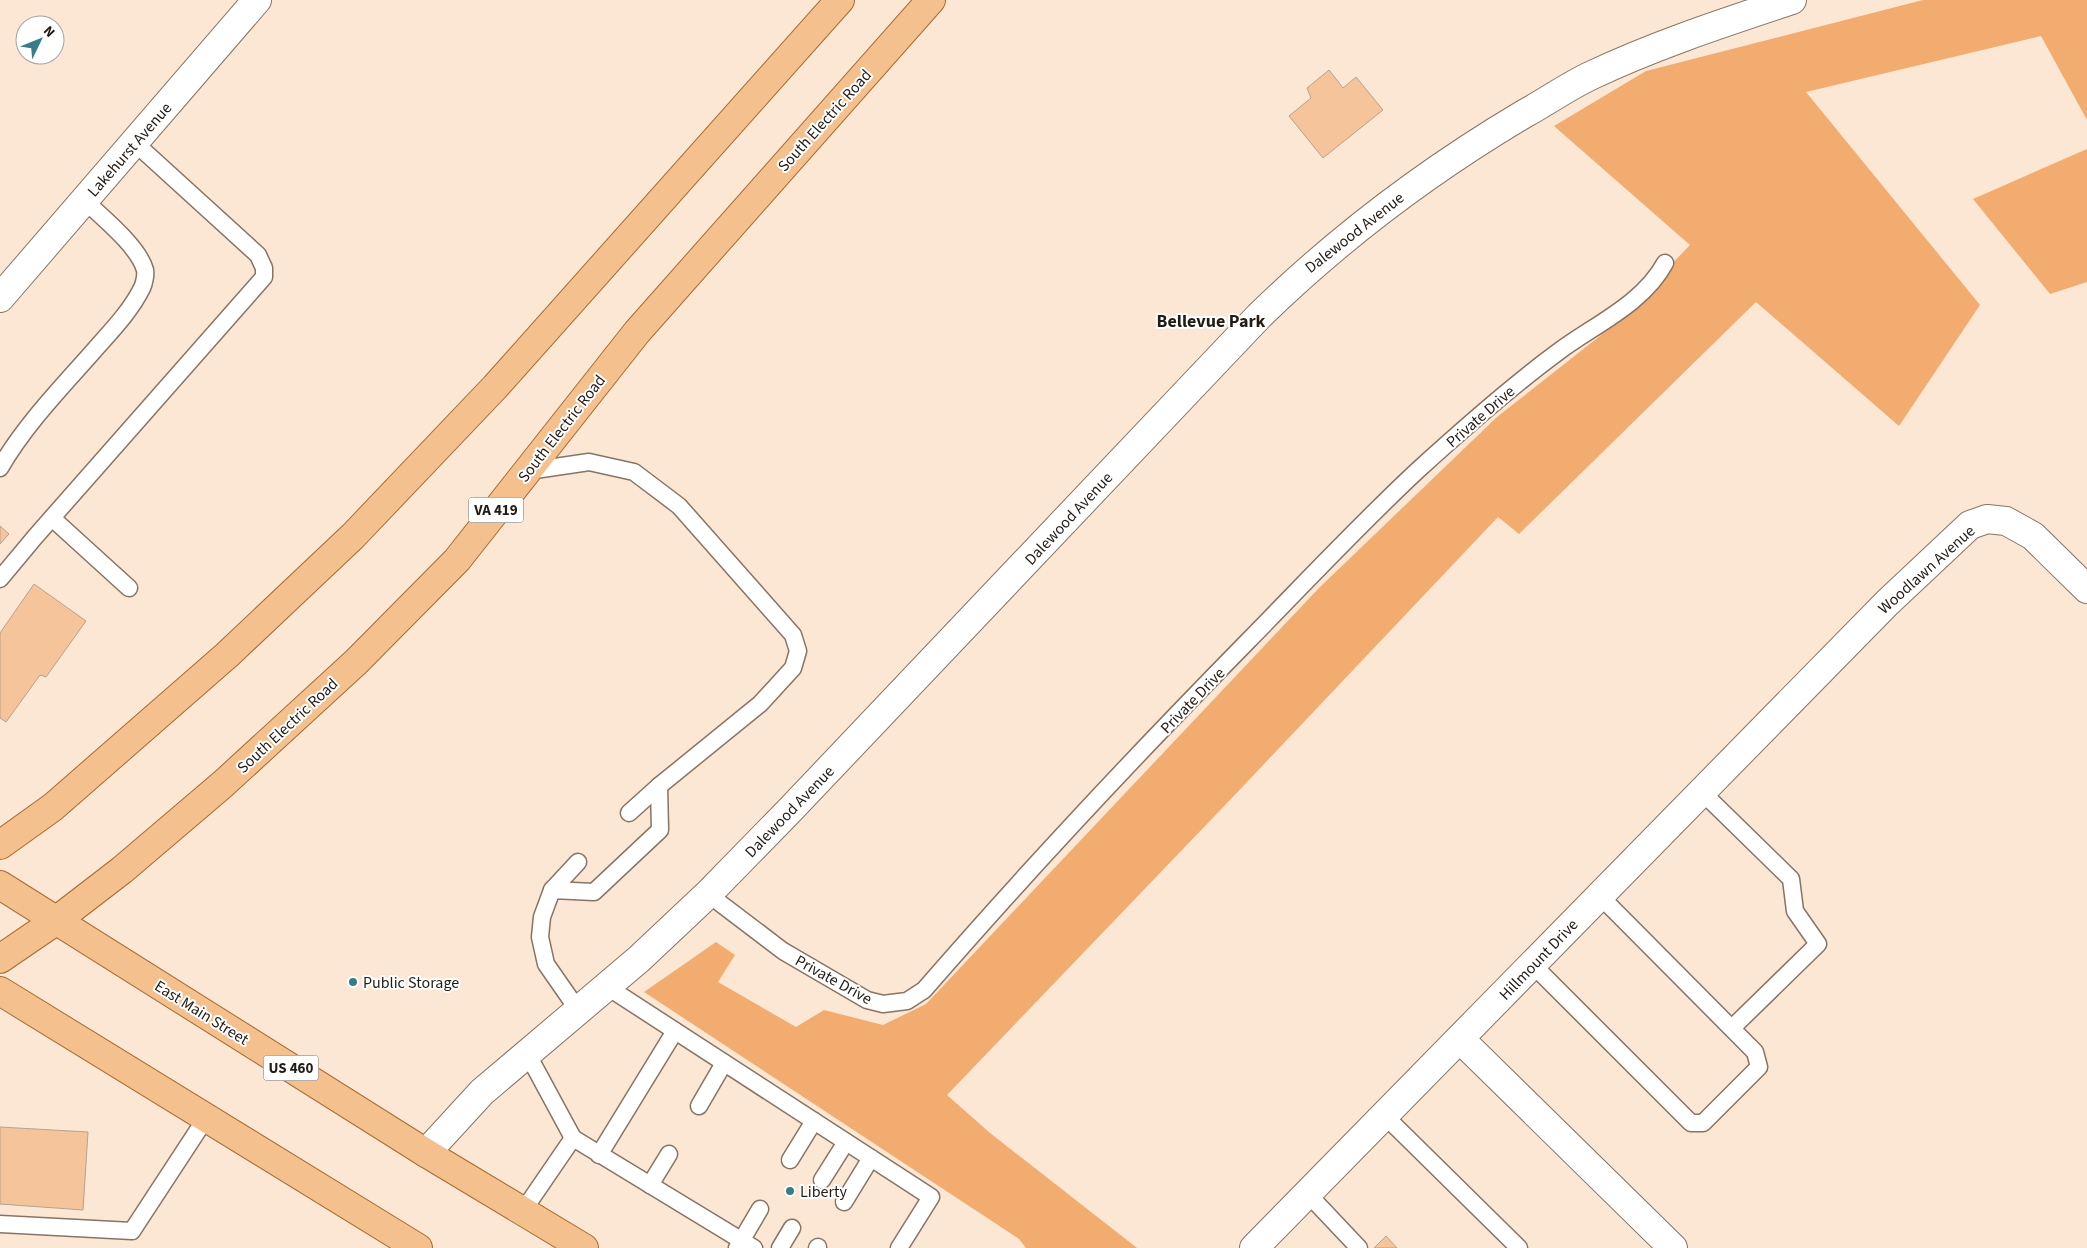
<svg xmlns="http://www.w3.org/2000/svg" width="2087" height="1248" font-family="'Source Sans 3',sans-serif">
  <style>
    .green { fill: #f2ac6f }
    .building { fill: #f5c49b; stroke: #b6a291 }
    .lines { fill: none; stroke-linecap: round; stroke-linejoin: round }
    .service-casing { stroke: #877464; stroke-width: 19 }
    .minor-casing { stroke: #877464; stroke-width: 30 }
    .primary-casing { stroke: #a66b32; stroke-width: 30 }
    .service { stroke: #fff; stroke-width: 16 }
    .minor { stroke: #fff; stroke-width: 28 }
    .primary { stroke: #f4c08d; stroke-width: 28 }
    .poi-dot { fill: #377d89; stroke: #fff; stroke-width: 2 }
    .labels { text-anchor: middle; stroke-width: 4; stroke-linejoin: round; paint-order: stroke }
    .shield { fill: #fff; stroke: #65605b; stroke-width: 1 }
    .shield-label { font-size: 15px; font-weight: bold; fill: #231c15 }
    .street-label { font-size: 16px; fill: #231c15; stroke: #fff }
    .poi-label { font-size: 16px; fill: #231c15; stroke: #fff; text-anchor: start }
    .neighbourhood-label { font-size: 18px; font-weight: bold; fill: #231c15; stroke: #fff }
  </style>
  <rect width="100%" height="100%" fill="#fce7d5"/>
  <g class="green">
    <path d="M1923,0H2087V120L2041,36L1806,92L1980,305L1899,426L1756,302L1519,534L1498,517L1229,801L947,1095L990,1133L1137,1248H1026L1019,1239L644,992L716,942L735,955L718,982L796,1027L824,1010L883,1025L926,1004L1319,588L1497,417L1610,328L1690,245L1554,126L1646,71Z"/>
    <path d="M2087,149V282L2050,294L1973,199Z"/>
  </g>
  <g class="building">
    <path d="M1329,70L1343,88L1356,77L1383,110L1323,158L1289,116L1311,98L1307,88Z"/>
    <path d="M0,526L9,534L0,544Z"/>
    <path d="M34,584L86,621L46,677L40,675L6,722L0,718V633Z"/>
    <path d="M0,1127L88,1132L83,1210L0,1204Z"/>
    <path d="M1386,1236L1397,1248H1374Z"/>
  </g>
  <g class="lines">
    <defs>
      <g id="service">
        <path d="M0,468C26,423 64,385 98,346C114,328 131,310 142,288C144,284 146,275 145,270C139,247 102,217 85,201"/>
        <path d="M528,471L589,462L634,472L679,506L793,635L798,651L793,668L760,704L659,786L660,830L594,892L552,890L542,917L540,937L546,964L578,1010"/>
        <path d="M52,518L129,588"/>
        <path d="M0,579L35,537L264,277V268L258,255L135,143"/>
        <path d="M1702,792L1791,879L1795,911L1818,944L1732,1028"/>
        <path d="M629,813L659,786"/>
        <path d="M552,890L578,862"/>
        <path d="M708,894L783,951L867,1000L883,1004L907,1001L924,990C1028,870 1137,754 1248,641C1304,584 1359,525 1418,470C1463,429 1509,388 1558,352C1594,325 1643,304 1665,263"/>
        <path d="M1533,965L1691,1123H1703L1759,1067L1755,1052L1600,896"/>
        <path d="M606,986L931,1197L899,1248"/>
        <path d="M527,1053L573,1138"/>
        <path d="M699,1106L724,1063"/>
        <path d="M1384,1115L1519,1248"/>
        <path d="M599,1155L675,1031"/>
        <path d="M790,1160L814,1121"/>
        <path d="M822,1180L846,1142"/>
        <path d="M650,1185L669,1154"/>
        <path d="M1307,1193L1359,1248"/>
        <path d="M844,1202L871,1158"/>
        <path d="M523,1211L573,1138L754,1248"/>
        <path d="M0,1224L132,1231L206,1118"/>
        <path d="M737,1248L760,1209"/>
        <path d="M780,1248L792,1228"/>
        <path d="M817,1248L818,1247"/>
      </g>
      <g id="minor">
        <path d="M0,298L257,0"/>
        <path d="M1460,1039L1673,1248"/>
        <path d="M426,1153L482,1092L639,959L708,894L791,809L1259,316C1339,238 1428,171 1524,114C1546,102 1567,87 1590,76C1655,45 1723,23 1792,0"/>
        <path d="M1254,1248L1887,603L1970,525L1987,519L2006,521L2033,536L2087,589"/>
      </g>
      <g id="primary">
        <path d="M0,845L53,807L227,655L353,536L495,387L840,0"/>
        <path d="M0,885L426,1153L584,1248"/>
        <path d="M0,959L57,920L122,870L223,784L356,662L457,560L637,332L931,0"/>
        <path d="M0,991L418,1248"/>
      </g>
    </defs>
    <use href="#service" class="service-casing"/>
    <use href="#minor" class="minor-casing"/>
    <use href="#primary" class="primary-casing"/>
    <use href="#service" class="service"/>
    <use href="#minor" class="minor"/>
    <use href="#primary" class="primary"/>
  </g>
  <g class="poi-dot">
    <circle cx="353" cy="982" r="5"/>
    <circle cx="790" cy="1191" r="5"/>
  </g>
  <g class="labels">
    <g class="shield">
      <rect x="468.5" y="497.5" width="55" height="25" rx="4"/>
      <rect x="263.5" y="1055.5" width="55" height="25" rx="4"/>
    </g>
    <g class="shield-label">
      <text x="496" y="515">VA 419</text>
      <text x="291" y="1073">US 460</text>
    </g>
    <g class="street-label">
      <text transform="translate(824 120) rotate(-48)" y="6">South Electric Road</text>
      <text transform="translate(129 149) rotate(-49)" y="6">Lakehurst Avenue</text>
      <text transform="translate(1354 232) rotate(-38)" y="6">Dalewood Avenue</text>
      <text transform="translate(1480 416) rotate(-41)" y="6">Private Drive</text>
      <text transform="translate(561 428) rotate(-52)" y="6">South Electric Road</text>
      <text transform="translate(1068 518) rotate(-47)" y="6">Dalewood Avenue</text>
      <text transform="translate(1926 569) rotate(-42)" y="6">Woodlawn Avenue</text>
      <text transform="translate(1192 700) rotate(-46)" y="6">Private Drive</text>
      <text transform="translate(287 725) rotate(-43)" y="6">South Electric Road</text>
      <text transform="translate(789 811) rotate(-46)" y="6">Dalewood Avenue</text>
      <text transform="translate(1538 959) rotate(-46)" y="6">Hillmount Drive</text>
      <text transform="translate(834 979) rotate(29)" y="6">Private Drive</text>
      <text transform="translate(202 1012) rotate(32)" y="6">East Main Street</text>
    </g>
    <g class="poi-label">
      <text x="363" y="988">Public Storage</text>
      <text x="800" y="1197">Liberty</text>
    </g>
    <g class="neighbourhood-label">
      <text x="1211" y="327">Bellevue Park</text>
    </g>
  </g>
  <g transform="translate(40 40) rotate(47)"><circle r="24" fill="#ffffff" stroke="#a7a4a1"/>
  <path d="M0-4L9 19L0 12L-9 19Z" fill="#377d89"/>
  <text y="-8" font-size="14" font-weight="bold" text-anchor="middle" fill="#231c15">N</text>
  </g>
</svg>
